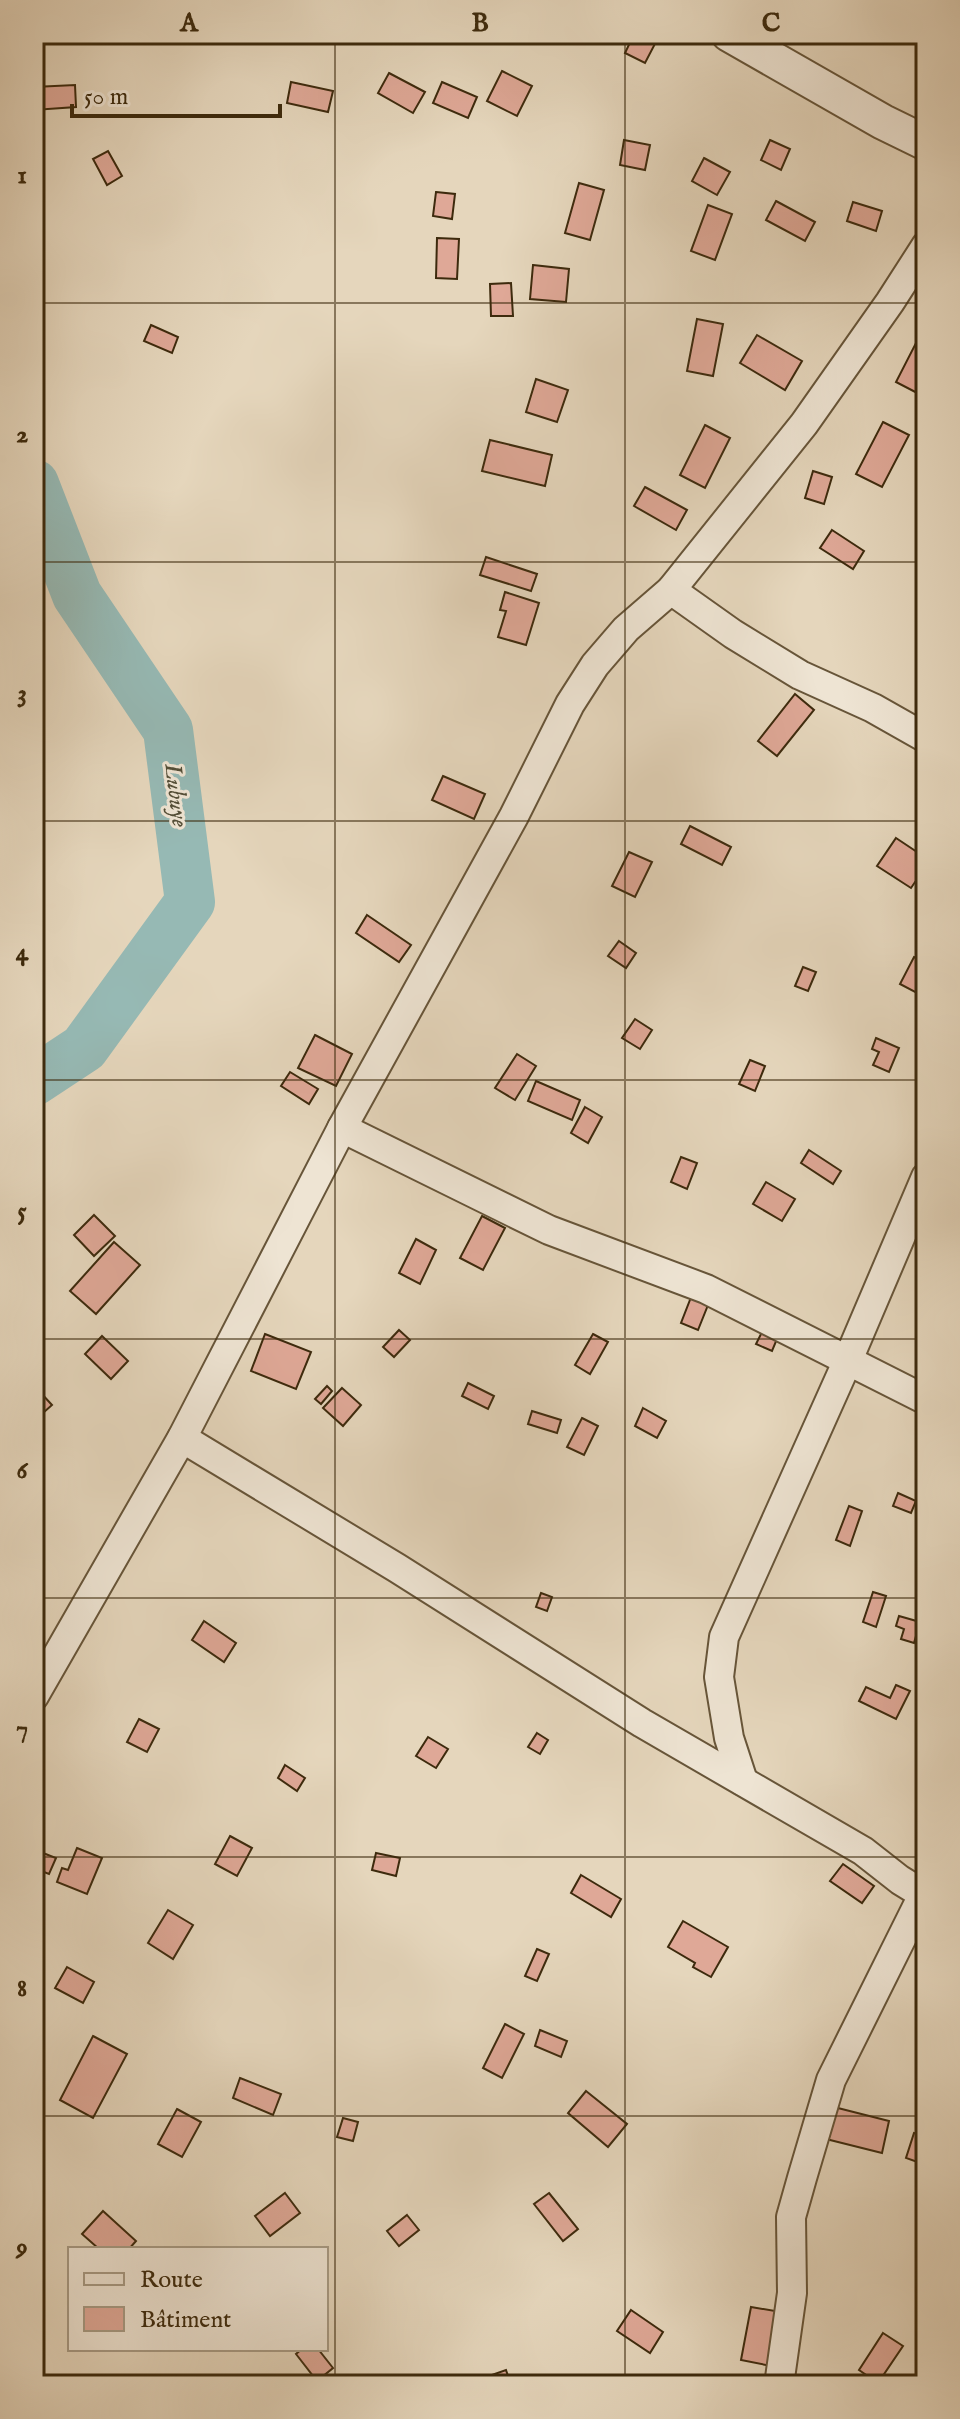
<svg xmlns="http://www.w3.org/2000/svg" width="960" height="2419" font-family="'IM FELL English',serif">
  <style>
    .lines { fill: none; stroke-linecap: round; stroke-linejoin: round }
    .river { stroke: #96b9b4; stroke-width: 50 }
    .building { fill: #dfa897; stroke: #3d2a0d; stroke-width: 2 }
    .minor-casing { stroke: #675539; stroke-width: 32 }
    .tertiary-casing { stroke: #675539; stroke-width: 38 }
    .minor { stroke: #eee4d3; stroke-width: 28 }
    .tertiary { stroke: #eee4d3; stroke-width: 34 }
    .grid { fill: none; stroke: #3d2a0d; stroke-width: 2; stroke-opacity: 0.55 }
    .labels { text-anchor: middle; stroke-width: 6; stroke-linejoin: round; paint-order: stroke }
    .water-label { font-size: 24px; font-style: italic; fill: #534e37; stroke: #eee4d3 }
    .neatline { fill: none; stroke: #3d2a0d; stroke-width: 3 }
    .grid-label { font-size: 26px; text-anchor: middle; font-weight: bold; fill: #3d2a0d }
  </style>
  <rect width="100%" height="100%" fill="#e5d6bc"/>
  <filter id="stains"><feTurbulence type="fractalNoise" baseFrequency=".0025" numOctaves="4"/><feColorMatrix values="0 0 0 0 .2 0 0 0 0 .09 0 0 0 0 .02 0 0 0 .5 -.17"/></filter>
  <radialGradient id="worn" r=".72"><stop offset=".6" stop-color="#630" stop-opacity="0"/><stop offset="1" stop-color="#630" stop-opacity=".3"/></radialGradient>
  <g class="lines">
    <path class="river" d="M34,484L77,595L168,730L190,902L84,1048L34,1081"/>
  </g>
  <g class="building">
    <path d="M634,34H649L658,38L645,63L625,53Z"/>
    <path d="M502,71L532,86L517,116L487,101Z"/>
    <path d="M389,73L425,92L413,113L378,93Z"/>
    <path d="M291,82L333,91L328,112L287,103Z"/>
    <path d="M442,82L477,97L468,118L433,103Z"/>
    <path d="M75,85L76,107L34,110V87Z"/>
    <path d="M624,140L650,145L645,170L620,165Z"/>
    <path d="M770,140L790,149L781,170L761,160Z"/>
    <path d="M108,151L122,176L107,185L93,159Z"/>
    <path d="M704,158L730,172L717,195L692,181Z"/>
    <path d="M579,183L604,190L590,240L565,233Z"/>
    <path d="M436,192L455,194L452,219L433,216Z"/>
    <path d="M776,201L815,222L805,241L766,220Z"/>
    <path d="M853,202L882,211L876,231L847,221Z"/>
    <path d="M708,205L732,214L715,260L691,251Z"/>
    <path d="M437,238L459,239L457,279L436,278Z"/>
    <path d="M533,265L569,269L566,302L530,299Z"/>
    <path d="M511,283L513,316H491L490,284Z"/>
    <path d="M697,319L723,324L713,376L687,371Z"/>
    <path d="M151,325L178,337L172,353L144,341Z"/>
    <path d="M757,335L802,361L785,390L740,363Z"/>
    <path d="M916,343L926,348L925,397L896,382Z"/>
    <path d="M536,379L568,390L557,422L526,412Z"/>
    <path d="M883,422L909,435L882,487L856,474Z"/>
    <path d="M705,425L730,438L705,488L680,475Z"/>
    <path d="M490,440L552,455L545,486L482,471Z"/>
    <path d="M813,471L832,477L824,504L805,498Z"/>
    <path d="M645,487L687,510L676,530L634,506Z"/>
    <path d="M832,530L864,551L853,569L820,548Z"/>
    <path d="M486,557L537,574L531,591L480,575Z"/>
    <path d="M505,592L539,603L526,645L498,637L506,611L500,610Z"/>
    <path d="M795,694L814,710L777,756L758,741Z"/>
    <path d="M443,776L485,794L474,819L432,800Z"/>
    <path d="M690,826L731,847L722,865L681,844Z"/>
    <path d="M896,838L926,858V866L911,888L877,866Z"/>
    <path d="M629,852L652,862L635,897L612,886Z"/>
    <path d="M367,915L411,945L399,962L356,933Z"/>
    <path d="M619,941L636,953L626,968L608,956Z"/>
    <path d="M914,957L926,963V977L917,993L900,984Z"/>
    <path d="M803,967L816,972L808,991L795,986Z"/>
    <path d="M635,1019L652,1030L640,1049L622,1038Z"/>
    <path d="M315,1035L352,1054L336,1086L298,1068Z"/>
    <path d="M876,1038L899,1048L889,1072L873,1065L879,1052L872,1049Z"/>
    <path d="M517,1054L536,1066L515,1100L495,1088Z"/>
    <path d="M750,1060L765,1066L755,1091L739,1084Z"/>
    <path d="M290,1072L318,1089L309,1104L281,1086Z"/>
    <path d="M536,1081L580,1100L572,1120L528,1101Z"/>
    <path d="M585,1107L602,1117L588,1143L571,1133Z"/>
    <path d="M809,1150L841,1171L833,1184L801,1163Z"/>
    <path d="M681,1157L697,1163L687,1189L671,1182Z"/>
    <path d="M766,1182L795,1199L782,1221L753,1204Z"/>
    <path d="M94,1215L115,1236L94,1256L74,1235Z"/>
    <path d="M482,1216L505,1228L483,1270L460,1258Z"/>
    <path d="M416,1239L436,1250L420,1284L399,1273Z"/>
    <path d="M114,1242L140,1265L96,1314L70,1291Z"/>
    <path d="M695,1287L712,1295L698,1330L681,1323Z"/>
    <path d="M399,1330L410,1340L394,1357L383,1347Z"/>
    <path d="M762,1332L777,1339L772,1351L756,1344Z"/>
    <path d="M265,1334L311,1352L296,1389L251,1371Z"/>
    <path d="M593,1334L608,1342L590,1374L575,1365Z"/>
    <path d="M102,1336L128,1361L111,1379L85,1354Z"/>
    <path d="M468,1383L494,1396L488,1409L462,1396Z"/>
    <path d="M327,1386L332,1391L321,1404L315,1399Z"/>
    <path d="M342,1388L361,1405L343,1426L323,1408Z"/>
    <path d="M40,1392L52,1405L34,1421V1397Z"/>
    <path d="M643,1408L666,1421L657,1438L635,1426Z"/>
    <path d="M532,1411L561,1420L557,1433L528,1424Z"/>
    <path d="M582,1418L598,1426L584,1455L567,1447Z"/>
    <path d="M898,1493L916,1501L911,1513L893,1506Z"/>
    <path d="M849,1506L862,1511L850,1546L836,1540Z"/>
    <path d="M873,1592L886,1596L876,1627L863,1622Z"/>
    <path d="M541,1593L552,1597L547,1611L536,1607Z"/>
    <path d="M899,1616L920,1622L914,1643L901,1639L904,1629L896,1626Z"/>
    <path d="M204,1621L236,1643L224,1662L192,1640Z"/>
    <path d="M926,1665V1695L917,1692Z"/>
    <path d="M896,1685L910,1691L896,1719L859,1701L866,1687L890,1698Z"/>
    <path d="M139,1719L159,1729L147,1752L127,1742Z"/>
    <path d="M537,1733L548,1740L540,1754L528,1747Z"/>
    <path d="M428,1737L448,1749L436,1768L416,1756Z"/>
    <path d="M285,1765L305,1778L297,1791L278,1778Z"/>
    <path d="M230,1836L252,1848L237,1876L215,1864Z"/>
    <path d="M77,1848L102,1858L87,1894L57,1882L62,1868L68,1870Z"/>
    <path d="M43,1853L56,1858L49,1874L36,1869Z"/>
    <path d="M376,1853L400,1858L396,1876L372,1870Z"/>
    <path d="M843,1864L874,1886L862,1903L830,1881Z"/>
    <path d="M581,1875L621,1899L611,1917L571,1893Z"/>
    <path d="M168,1910L193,1925L173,1959L148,1943Z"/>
    <path d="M683,1921L728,1947L711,1977L693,1967L695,1963L668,1947Z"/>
    <path d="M537,1949L549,1954L537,1981L525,1976Z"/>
    <path d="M67,1967L94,1982L83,2003L55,1988Z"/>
    <path d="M505,2024L524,2034L502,2078L483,2068Z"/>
    <path d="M540,2030L567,2041L561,2057L535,2046Z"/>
    <path d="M93,2036L127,2054L93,2118L60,2100Z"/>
    <path d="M240,2078L281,2094L273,2115L233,2098Z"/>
    <path d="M586,2091L627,2124L608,2147L568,2113Z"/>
    <path d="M830,2106L889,2121L882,2153L822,2138Z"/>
    <path d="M177,2109L201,2122L182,2157L158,2144Z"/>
    <path d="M343,2118L358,2122L353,2141L337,2137Z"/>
    <path d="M914,2133L926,2136V2165L906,2158Z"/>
    <path d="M285,2193L300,2213L270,2236L255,2216Z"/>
    <path d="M549,2193L578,2229L563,2241L534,2204Z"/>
    <path d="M103,2211L136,2241L129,2249H99L82,2234Z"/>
    <path d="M407,2215L419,2230L399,2246L387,2231Z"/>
    <path d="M751,2307L781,2312L771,2366L741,2360Z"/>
    <path d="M631,2310L663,2332L650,2353L617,2331Z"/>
    <path d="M883,2333L903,2346L878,2383L859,2370Z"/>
    <path d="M302,2349H318L333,2368L317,2381L296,2354Z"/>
    <path d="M506,2370L511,2385H466V2384Z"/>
  </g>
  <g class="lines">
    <defs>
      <g id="minor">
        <path d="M671,590L733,634L800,675L873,708L926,738"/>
        <path d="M342,1128L549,1230L706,1289L926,1400"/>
        <path d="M182,1438L397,1568L642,1723L863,1851L900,1880L926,1896"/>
        <path d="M34,1696L182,1438L342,1128L514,816L570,704L595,665L626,629L671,590L804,424L890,302L926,246"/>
        <path d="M743,1781L729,1738L719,1677L724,1637L848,1360L926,1177"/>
        <path d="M779,2385L792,2293L791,2217L802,2178L831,2080L923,1895"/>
      </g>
      <path id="tertiary" d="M729,34L883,122L926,143"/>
    </defs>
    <use href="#minor" class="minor-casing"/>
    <use href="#tertiary" class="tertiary-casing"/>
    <use href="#minor" class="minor"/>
    <use href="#tertiary" class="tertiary"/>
  </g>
  <path class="grid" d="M335,34V2385M625,34V2385M34,303H926M34,562H926M34,821H926M34,1080H926M34,1339H926M34,1598H926M34,1857H926M34,2116H926"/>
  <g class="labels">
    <g class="water-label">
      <text transform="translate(177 795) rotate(83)" y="8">Lubuye</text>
    </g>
  </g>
  <rect width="960" height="2419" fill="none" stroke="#e5d6bc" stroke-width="88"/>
  <rect x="68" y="2247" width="260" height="104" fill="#eee4d3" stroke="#a79a84" stroke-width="2"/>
  <rect x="84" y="2273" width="40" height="12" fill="#eee4d3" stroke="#a79a84" stroke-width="2"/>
  <text x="140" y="2287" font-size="24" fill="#3d2a0d">Route</text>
  <rect x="84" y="2307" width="40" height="24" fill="#dfa897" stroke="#a79a84" stroke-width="2"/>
  <text x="140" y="2327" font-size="24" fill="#3d2a0d">Bâtiment</text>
  <path d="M72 104v12h208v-12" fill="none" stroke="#3d2a0d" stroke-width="4"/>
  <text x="84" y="104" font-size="24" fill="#3d2a0d" stroke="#eee4d3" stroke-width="6" paint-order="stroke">50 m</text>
  <rect x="44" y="44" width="872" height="2331" class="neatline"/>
  <g class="grid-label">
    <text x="189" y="31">A</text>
    <text x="480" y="31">B</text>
    <text x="771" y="31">C</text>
    <text x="22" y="183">1</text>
    <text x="22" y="442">2</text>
    <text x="22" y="701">3</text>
    <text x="22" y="960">4</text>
    <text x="22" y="1219">5</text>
    <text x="22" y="1478">6</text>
    <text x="22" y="1737">7</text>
    <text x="22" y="1996">8</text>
    <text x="22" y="2255">9</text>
  </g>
  <rect width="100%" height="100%" filter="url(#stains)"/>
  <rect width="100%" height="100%" fill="url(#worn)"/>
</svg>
